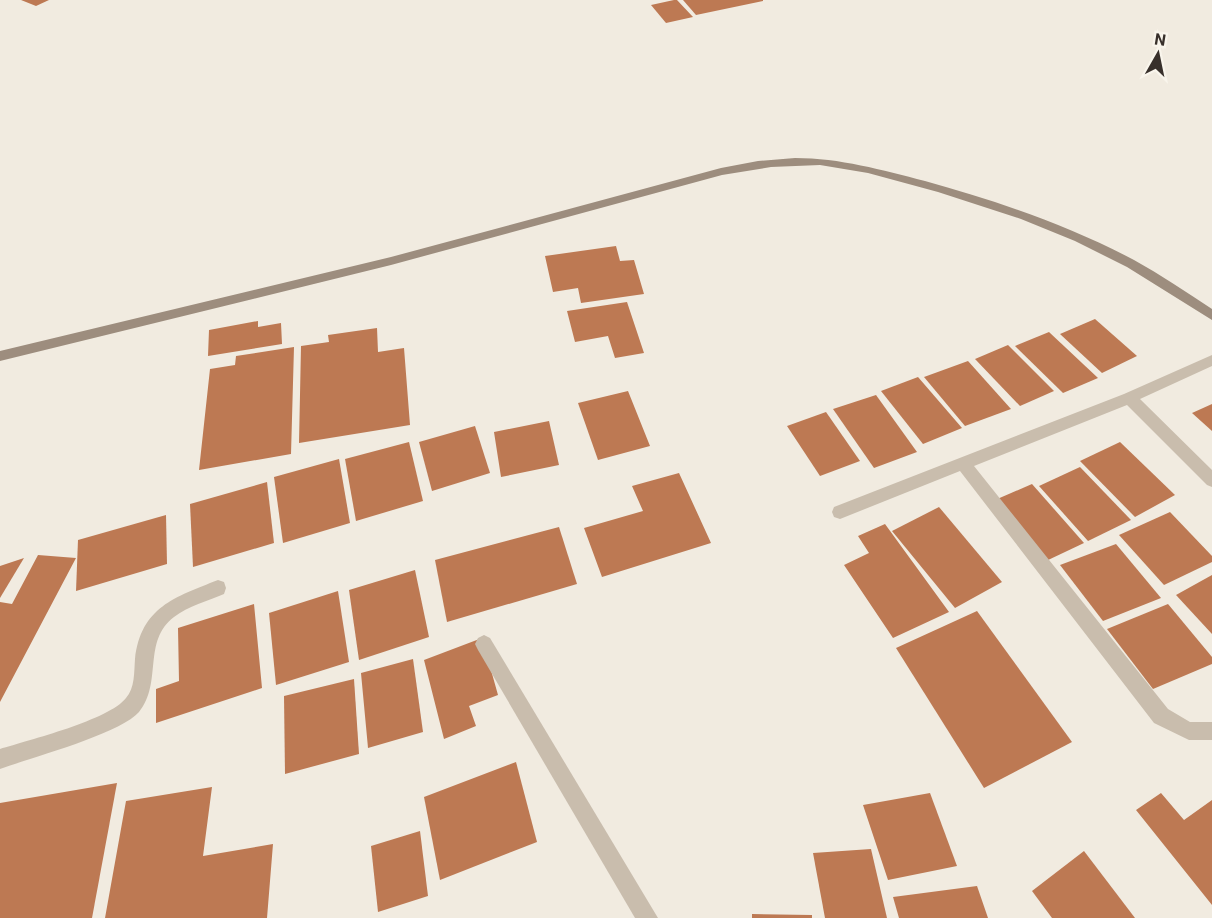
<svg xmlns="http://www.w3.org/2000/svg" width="1212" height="918" font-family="Roboto,sans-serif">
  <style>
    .building { fill: #bd7953 }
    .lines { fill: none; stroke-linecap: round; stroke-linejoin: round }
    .street { fill: #c9bdad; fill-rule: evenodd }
    .secondary { fill: #9d8d7e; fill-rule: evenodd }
  </style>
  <rect width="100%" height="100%" fill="#f1ebe0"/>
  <g class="building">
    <path d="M21,0H49L36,6Z"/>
    <path d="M674,0H677L693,17L666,23L651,5Z"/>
    <path d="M683,0H763V1L696,15Z"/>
    <path d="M616,246L620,261L634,260L644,294L581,303L578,288L553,292L545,256Z"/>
    <path d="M627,302L644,353L615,358L608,336L575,342L567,311Z"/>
    <path d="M1095,319L1137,356L1102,373L1060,334Z"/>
    <path d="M258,321V327L281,323L282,344L208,356L209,330Z"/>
    <path d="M377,328L378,352L404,348L410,425L299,443L301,346L329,342L328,335Z"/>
    <path d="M1049,332L1098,378L1063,393L1015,346Z"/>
    <path d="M1008,345L1054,391L1020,406L975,359Z"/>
    <path d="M294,347L291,454L199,470L210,369L235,365L236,356Z"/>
    <path d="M968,361L1011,409L965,426L924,377Z"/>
    <path d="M918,377L962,428L923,444L881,391Z"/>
    <path d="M628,391L650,446L598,460L578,403Z"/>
    <path d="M876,395L917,452L874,468L833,409Z"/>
    <path d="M1212,404V431L1192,413Z"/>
    <path d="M826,412L860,461L820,476L787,426Z"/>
    <path d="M549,421L559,465L501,477L494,432Z"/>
    <path d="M475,426L490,473L432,491L419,442Z"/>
    <path d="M409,442L423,501L356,521L345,459Z"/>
    <path d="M1120,442L1175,495L1135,517L1080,461Z"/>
    <path d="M339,459L350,523L283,543L274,477Z"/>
    <path d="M1080,467L1131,520L1088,541L1039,486Z"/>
    <path d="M679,473L711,543L602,577L584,528L643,511L632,486Z"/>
    <path d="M267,482L274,543L193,567L190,504Z"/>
    <path d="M1032,484L1084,543L1046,561L995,500Z"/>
    <path d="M939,507L1002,582L955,608L892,531Z"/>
    <path d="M1170,512L1212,556V562L1164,585L1119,535Z"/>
    <path d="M166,515L167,564L76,591L78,540Z"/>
    <path d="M885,524L949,612L893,638L844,565L869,553L858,536Z"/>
    <path d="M559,527L577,584L447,622L435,560Z"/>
    <path d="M1116,544L1161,598L1103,621L1060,565Z"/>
    <path d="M38,555L76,558L0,702V602L12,604Z"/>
    <path d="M24,558L0,598V566Z"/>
    <path d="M415,570L429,637L359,660L349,590Z"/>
    <path d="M1212,575V634L1176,595Z"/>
    <path d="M338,591L349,662L276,685L269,613Z"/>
    <path d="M254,604L262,688L156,723V689L179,681L178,628Z"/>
    <path d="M1168,604L1212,657V664L1153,689L1107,629Z"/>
    <path d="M977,611L1072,742L984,788L896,648Z"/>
    <path d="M482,638L498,695L469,706L476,726L444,739L424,660Z"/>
    <path d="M413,659L423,732L368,748L361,673Z"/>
    <path d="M354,679L359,754L285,774L284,696Z"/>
    <path d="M516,762L537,842L440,880L424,797Z"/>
    <path d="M117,783L92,918H0V803Z"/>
    <path d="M212,787L203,856L273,844L267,918H105L126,801Z"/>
    <path d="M930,793L957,866L888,880L863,805Z"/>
    <path d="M1161,793L1184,820L1212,800V905L1136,810Z"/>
    <path d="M420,831L428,896L378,912L371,846Z"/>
    <path d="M871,849L887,918H825L813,853Z"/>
    <path d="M1084,851L1135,918H1052L1032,891Z"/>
    <path d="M977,886L988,918H899L893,897Z"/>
    <path d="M752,914L812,915V918H752Z"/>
  </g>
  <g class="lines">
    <g class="street">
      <path d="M1212,355V366L1140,399L1212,470V487L1207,485L1127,405L974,466L1168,709L1190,722H1212V740H1189L1154,723L960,471L840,519L834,517L832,512L834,507L1124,394Z"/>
      <path d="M218,580L224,582L226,588L224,594C208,601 188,606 174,617C142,641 163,683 139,712C120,734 30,758 0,769V749C29,740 109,720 126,698C135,688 134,672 135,659C141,607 175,597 218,580Z"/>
      <path d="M484,635L490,638L658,918H635L478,650L475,644L478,638Z"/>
    </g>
    <path class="secondary" d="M795,158C840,158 882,170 925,181C997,201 1068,225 1134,260C1161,275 1186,292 1212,309V320L1127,267L1075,241L1021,219L938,192L868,173L820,165L771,167L722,175L391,265L0,361V351L391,257L721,168L758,161Z"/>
  </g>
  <g transform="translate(1158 54) rotate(9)" stroke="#f9f5ec" stroke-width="4.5" paint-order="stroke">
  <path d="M0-4.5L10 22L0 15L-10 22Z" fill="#38302b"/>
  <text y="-9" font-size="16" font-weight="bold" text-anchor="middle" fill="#38302b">N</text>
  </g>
</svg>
